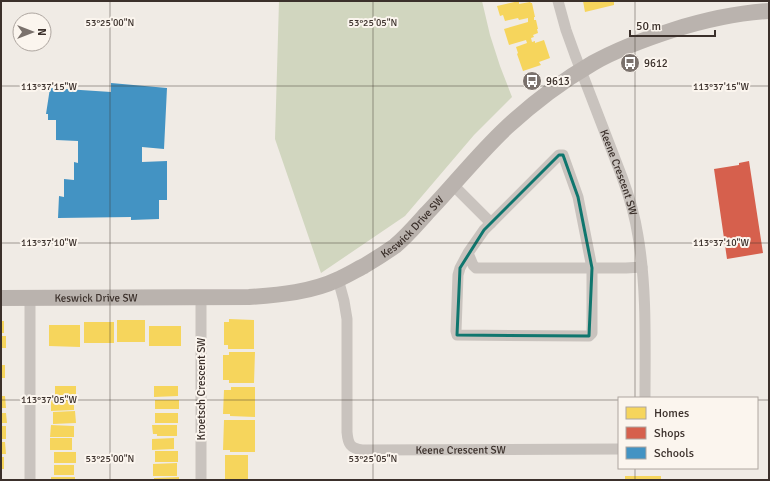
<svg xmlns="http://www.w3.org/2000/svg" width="770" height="481" font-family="Signika,sans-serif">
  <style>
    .green { fill: #d1d6bf }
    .homes { fill: #f6d55c }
    .shops { fill: #d6604d }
    .schools { fill: #4393c3 }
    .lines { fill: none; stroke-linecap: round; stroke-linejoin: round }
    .street { stroke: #c9c3be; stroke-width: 11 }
    .secondary { stroke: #bab3ae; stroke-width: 16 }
    .marked { fill: none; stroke: #0f766e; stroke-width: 3; stroke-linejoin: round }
    .ticks { fill: none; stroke: #3b302b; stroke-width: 1; stroke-opacity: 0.45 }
    .labels { text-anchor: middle; stroke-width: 4; stroke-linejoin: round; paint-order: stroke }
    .poi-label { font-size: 11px; fill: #3b302b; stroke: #fbf5ee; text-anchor: start }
    .street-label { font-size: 11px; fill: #3b302b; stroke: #fbf5ee }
    .ticks-label { font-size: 10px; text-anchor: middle; fill: #3b302b; stroke: #fbf5ee; stroke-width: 4; stroke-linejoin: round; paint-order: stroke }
  </style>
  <rect width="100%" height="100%" fill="#f0ebe5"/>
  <path class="green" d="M279,1H482L490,35L500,66L512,97L474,135L405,216L321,273L275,139Z"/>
  <g class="homes">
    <path d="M519,1V4L530,2L531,3H532L535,17H534V20H536L538,29H537L538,33L533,35L534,37L531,38L532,42L535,41V43L544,40L550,58L539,62L541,65L523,71L517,54L518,53L516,47L527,43L526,40L509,45L504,29L528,22V18L519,20L518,18L505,21L503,15L500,16L497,6Z"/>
    <path d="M583,1H614V5L585,12Z"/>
    <path d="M229,319L254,320V349H228V345H224V322H229Z"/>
    <rect x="117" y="320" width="28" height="22"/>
    <rect x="1" y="321" width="3" height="12"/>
    <rect x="84" y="322" width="30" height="21"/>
    <path d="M49,325H80V347L49,346Z"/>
    <rect x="149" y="326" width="32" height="20"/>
    <rect x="1" y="336" width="5" height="12"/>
    <path d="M229,352H255L254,383H229V380H223V355H229Z"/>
    <rect x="1" y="365" width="4" height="13"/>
    <rect x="55" y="386" width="21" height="12"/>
    <path d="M154,386H178V396L154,397Z"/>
    <path d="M231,387H255V417L230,416V414H223L224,390H231Z"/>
    <path d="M1,396H5L6,408H1Z"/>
    <path d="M51,400H74V410L51,411Z"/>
    <rect x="155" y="400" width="24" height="9"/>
    <path d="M75,411L76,423L53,424V412Z"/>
    <path d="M1,413H6L7,423H1Z"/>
    <rect x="155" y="413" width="23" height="10"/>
    <path d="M224,420H255V452H230V450H223Z"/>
    <path d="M51,425L74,426V437H50Z"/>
    <path d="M152,425H177V436H157V434H153Z"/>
    <rect x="1" y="426" width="5" height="13"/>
    <rect x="50" y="438" width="22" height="12"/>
    <path d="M174,438V449L152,450V439Z"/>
    <path d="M1,442H5L6,454H1Z"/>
    <rect x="155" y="451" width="23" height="11"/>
    <rect x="54" y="452" width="22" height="11"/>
    <rect x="225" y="455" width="23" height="25"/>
    <rect x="1" y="457" width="3" height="12"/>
    <path d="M177,463V476H153V464Z"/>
    <rect x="54" y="465" width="20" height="10"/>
    <rect x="625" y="476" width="36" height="4"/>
    <rect x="51" y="477" width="24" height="3"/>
    <path d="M179,477V480H154V478Z"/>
  </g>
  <path class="shops" d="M749,161L763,253L727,259L714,169L739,165V163Z"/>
  <path class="schools" d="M111,83L167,88L164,149L142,147V162L167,161V200H159V219L131,220V217L58,218L59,196L64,197V179L74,180V162L78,163V141L56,140V120H48V114H46L50,88L111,92Z"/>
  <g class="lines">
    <g class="street">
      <path id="s1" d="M558,1L566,30L575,55L622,177C629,196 635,216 638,236C647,289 645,344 645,398"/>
      <path d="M453,185L491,223"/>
      <path d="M468,253L460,268L458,275L456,331L457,335L589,336L592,333V268H476L473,265L468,253L484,230L559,155H563L578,197L592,268H626L642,267"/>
      <path id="s2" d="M338,279L344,301L347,319V432C348,444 350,448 362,450L619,449"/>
      <path d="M201,297V480"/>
      <path d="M30,298V480"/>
    </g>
    <path class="secondary" id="s3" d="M1,298L249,297C280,295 312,292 339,279C348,275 356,270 364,266C374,260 385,253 395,246C407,236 417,224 427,213C454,185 478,154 507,127C533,103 562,81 593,63C618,49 645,39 673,30C705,20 735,13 769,11"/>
  </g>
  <path class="marked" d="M559,155H563L578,197L592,268L589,336L457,335L460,268L484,230Z"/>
  <path class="ticks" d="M110,1V480M373,1V480M635,1V398M1,86H769M1,243H769M1,400H619M757,400H769M635,468V480"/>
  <defs>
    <symbol id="bus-disc" viewBox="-11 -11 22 22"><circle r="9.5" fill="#7a716c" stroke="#fbf5ee"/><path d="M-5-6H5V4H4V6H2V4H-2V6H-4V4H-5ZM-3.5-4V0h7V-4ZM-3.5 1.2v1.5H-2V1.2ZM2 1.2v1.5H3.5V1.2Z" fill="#fff"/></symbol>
  </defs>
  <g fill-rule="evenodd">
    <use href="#bus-disc" x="619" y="52" width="22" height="22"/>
    <use href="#bus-disc" x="521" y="70" width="22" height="22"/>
  </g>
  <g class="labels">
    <g class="poi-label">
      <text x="644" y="67">9612</text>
      <text x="546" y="85">9613</text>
    </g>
    <g class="street-label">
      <text dy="4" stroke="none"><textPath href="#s1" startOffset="182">Keene Crescent SW</textPath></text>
      <text dy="4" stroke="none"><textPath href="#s3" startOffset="431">Keswick Drive SW</textPath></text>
      <text dy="4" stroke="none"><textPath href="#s3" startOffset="95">Keswick Drive SW</textPath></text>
      <text transform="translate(201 389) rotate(-90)" y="4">Kroetsch Crescent SW</text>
      <text dy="4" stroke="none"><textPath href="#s2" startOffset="279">Keene Crescent SW</textPath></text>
    </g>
  </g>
  <g class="ticks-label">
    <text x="110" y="26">53°25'00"N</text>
    <text x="373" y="26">53°25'05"N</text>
    <text x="721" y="90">113°37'15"W</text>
    <text x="49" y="90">113°37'15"W</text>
    <text x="721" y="246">113°37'10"W</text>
    <text x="49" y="246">113°37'10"W</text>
    <text x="49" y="403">113°37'05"W</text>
    <text x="110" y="462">53°25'00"N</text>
    <text x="373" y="462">53°25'05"N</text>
  </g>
  <rect width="770" height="481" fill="none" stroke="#3b302b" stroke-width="4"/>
  <rect x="618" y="397" width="140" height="72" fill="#fbf5ee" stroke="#aea6a0"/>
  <rect x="626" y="407" width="20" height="12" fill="#f6d55c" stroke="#aea6a0"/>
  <text x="654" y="417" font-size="12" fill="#3b302b">Homes</text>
  <rect x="626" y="427" width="20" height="12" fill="#d6604d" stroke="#aea6a0"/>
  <text x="654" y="437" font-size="12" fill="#3b302b">Shops</text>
  <rect x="626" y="447" width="20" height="12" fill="#4393c3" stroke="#aea6a0"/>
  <text x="654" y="457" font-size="12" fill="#3b302b">Schools</text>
  <g transform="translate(32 32) rotate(90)"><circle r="19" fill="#fbf5ee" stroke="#aea6a0"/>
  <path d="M0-3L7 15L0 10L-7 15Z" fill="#7a716c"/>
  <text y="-6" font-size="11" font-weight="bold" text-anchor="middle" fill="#3b302b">N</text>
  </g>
  <path d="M630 30v6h85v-6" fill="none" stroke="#3b302b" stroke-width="2"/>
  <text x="636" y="30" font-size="12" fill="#3b302b" stroke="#fbf5ee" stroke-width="3" paint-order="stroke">50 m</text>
</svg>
